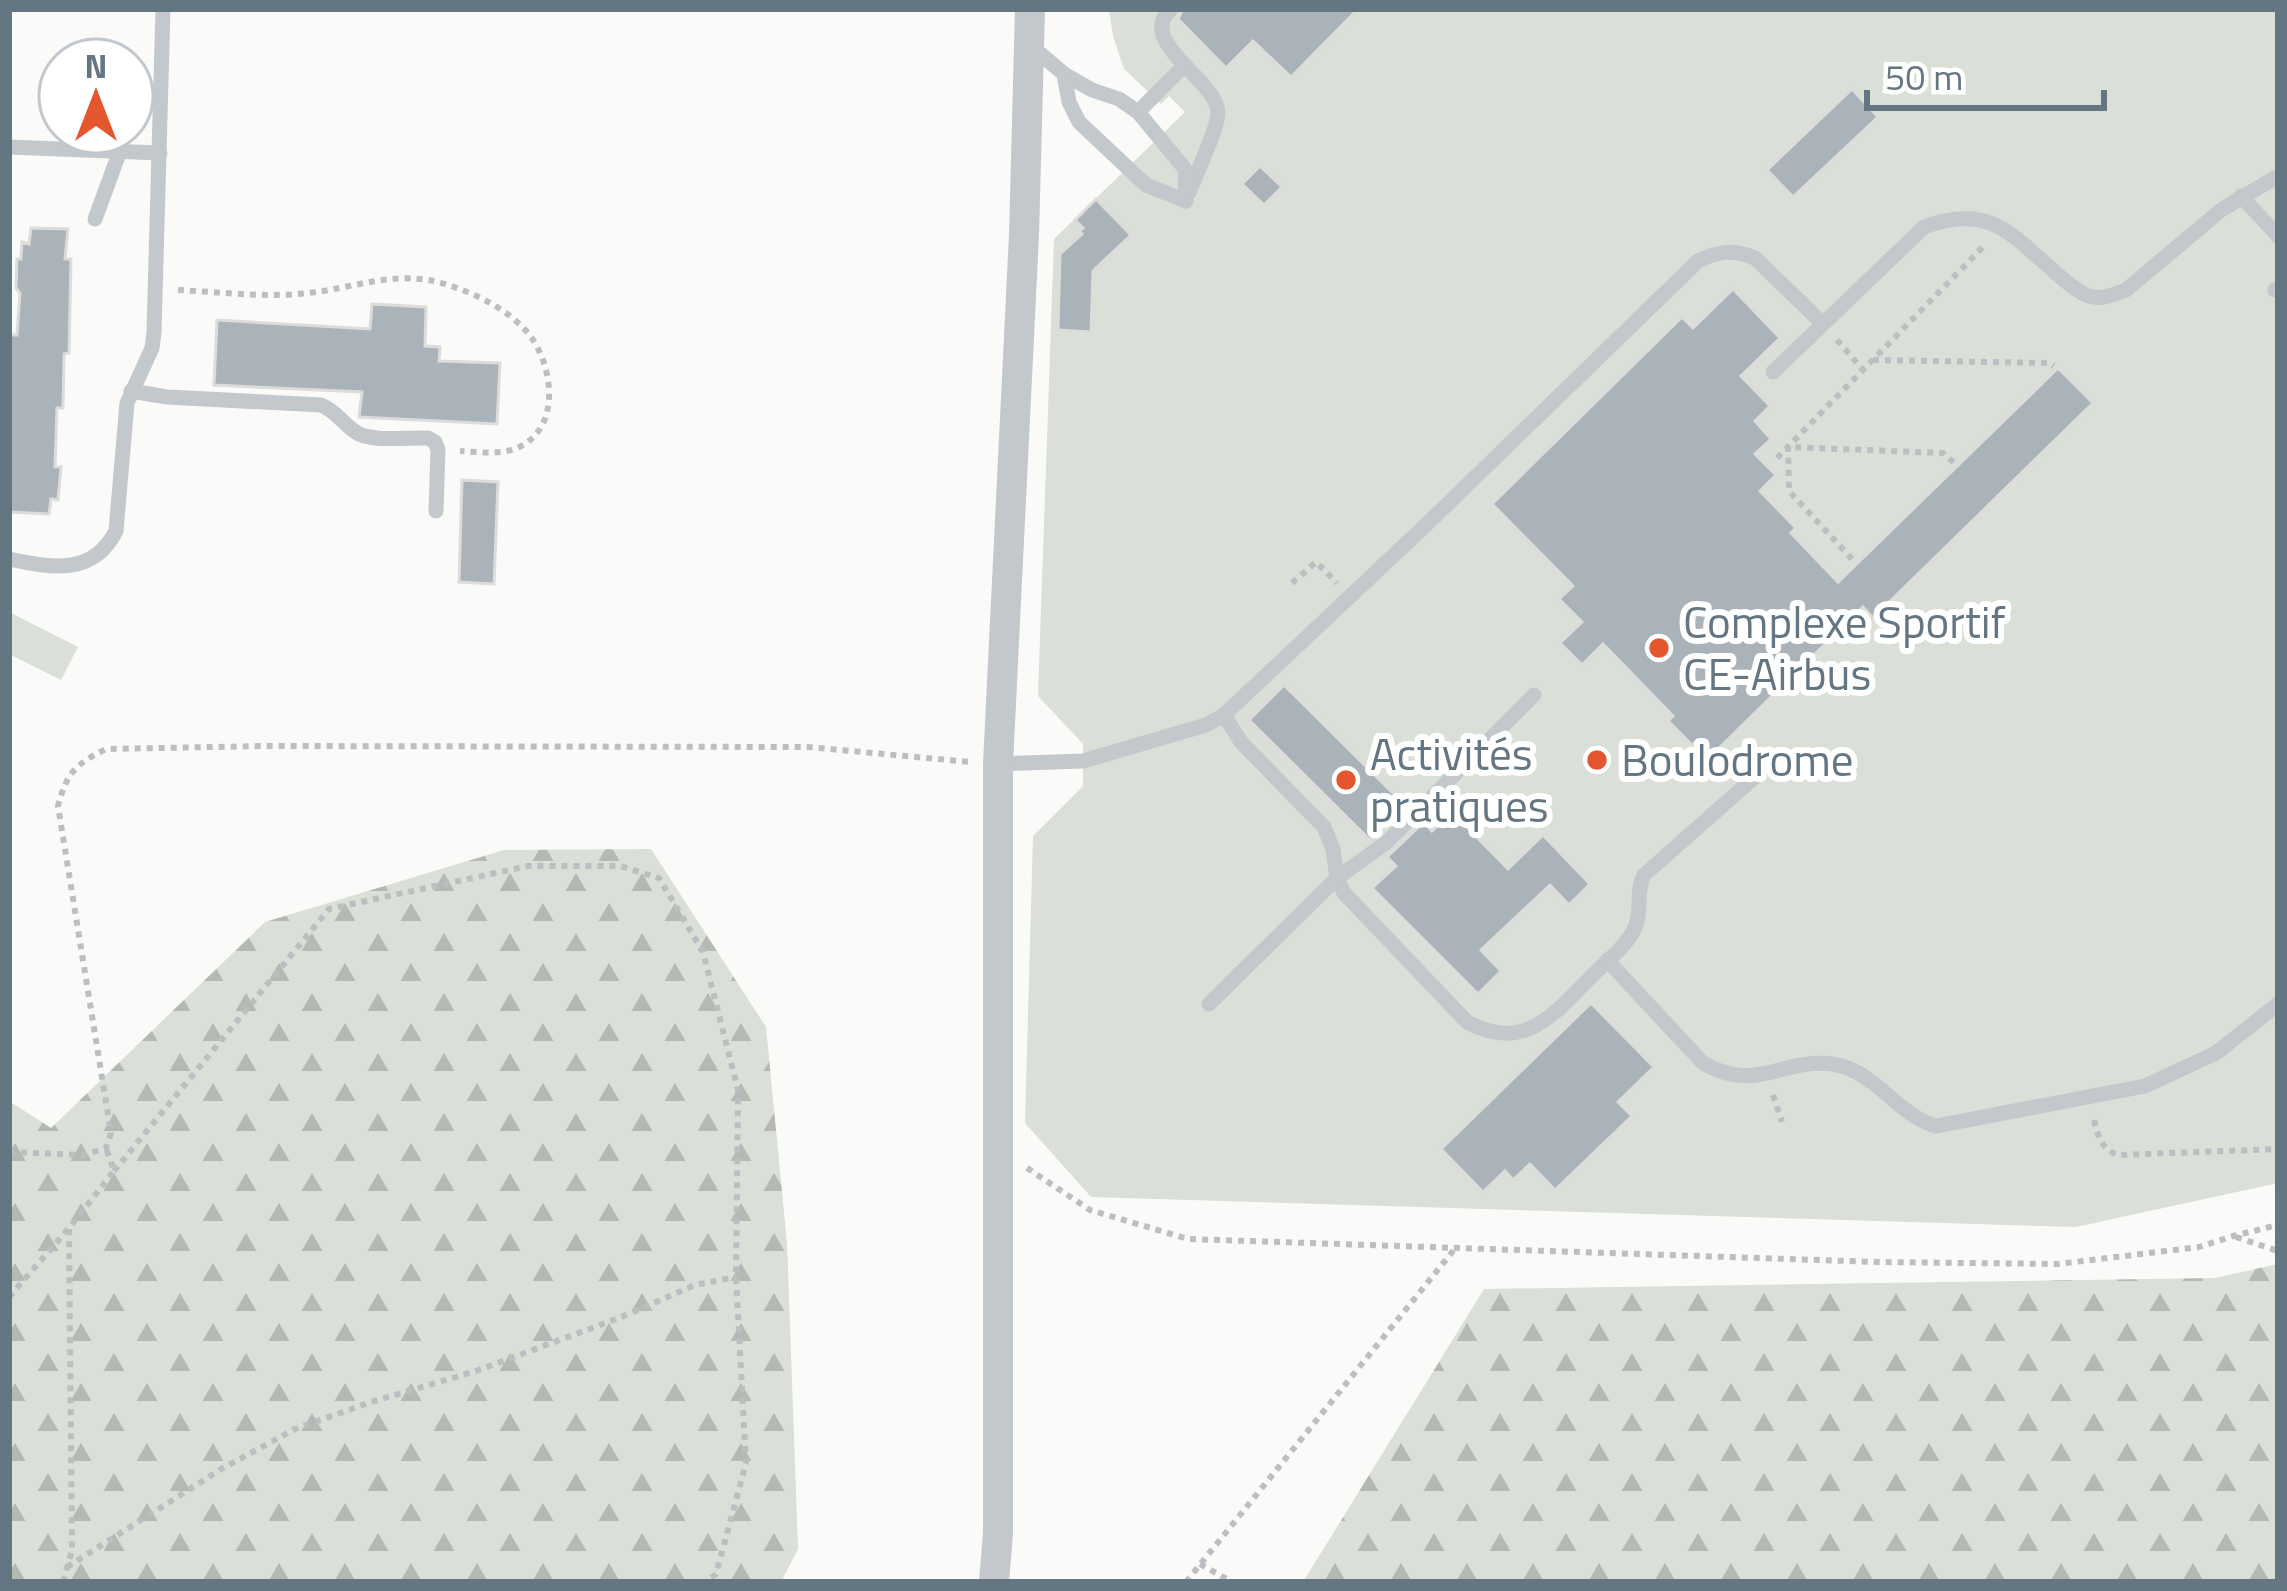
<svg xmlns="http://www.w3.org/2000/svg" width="2287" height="1591" font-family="'Titillium Web',sans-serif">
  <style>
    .forest { fill: url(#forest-firs) }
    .pitch { fill: #dadfd7 }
    .building { fill: #aab3b9; stroke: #dcdcda; stroke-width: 3 }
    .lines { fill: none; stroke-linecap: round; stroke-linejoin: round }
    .path { stroke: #bbbfc2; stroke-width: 6; stroke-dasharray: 6 6; stroke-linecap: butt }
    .lane { stroke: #c3c8cc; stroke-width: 15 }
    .street { stroke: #c3c8cc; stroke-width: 30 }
    .poi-dot { fill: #e4572e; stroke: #fff; stroke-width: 4.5 }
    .labels { text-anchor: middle; stroke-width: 12; stroke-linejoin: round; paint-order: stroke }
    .poi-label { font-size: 45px; fill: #657683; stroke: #fff; text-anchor: start }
  </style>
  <defs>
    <pattern id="forest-firs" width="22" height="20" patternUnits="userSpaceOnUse" patternTransform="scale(3)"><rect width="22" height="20" fill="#dadfd7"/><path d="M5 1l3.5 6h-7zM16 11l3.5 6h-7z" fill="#b4b9b4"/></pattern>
  </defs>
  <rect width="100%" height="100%" fill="#fafaf8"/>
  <g class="forest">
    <path d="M651,849L766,1027L787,1243L798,1549L781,1582H9V1101L51,1128L265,922L504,850Z"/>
    <path d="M2278,1264V1582H1303L1484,1289L2215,1278Z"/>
  </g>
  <g class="pitch">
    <path d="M1109,9H2278V1183L2076,1227L1091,1197L1025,1123L1033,836L1083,786V744L1038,696L1054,239L1185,112L1169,96L1161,104L1124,69L1113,36Z"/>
    <path d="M9,612L78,647L61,680L9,654Z"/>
  </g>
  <g class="building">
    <path d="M1183,9H1358L1291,77L1253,41L1226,68L1178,19Z"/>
    <path d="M1852,89L1878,117L1793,197L1767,170Z"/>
    <path d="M1260,166L1282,187L1264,205L1242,184Z"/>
    <path d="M1096,199L1131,235L1093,271L1091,332L1058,330L1060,254L1082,234L1079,231L1083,228L1075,220Z"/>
    <path d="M31,228L68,229L65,259H71L69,353L64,354L63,408H57L55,467H61L58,500L51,499L49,514L9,512V335H17L20,293L16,288L17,259H21L22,242L29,244Z"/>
    <path d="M1733,289L1780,338L1741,376L1770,406L1755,421L1771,439L1755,454L1776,475L1760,491L1796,528L1791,533L1838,582L2058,368L2093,403L1873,618L1863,607L1712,755L1697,740L1692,745L1668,721L1673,716L1603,644L1582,665L1560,643L1582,622L1559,599L1573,586L1492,504L1682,317L1693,328Z"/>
    <path d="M372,304L426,307L425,346L440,347L439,361L500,363L497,424L359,417L362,392L214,385L217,320L370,329Z"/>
    <path d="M462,480L498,482L494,584L459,582Z"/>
    <path d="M1284,685L1406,806L1370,840L1249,720Z"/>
    <path d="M1452,812L1508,869L1543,835L1590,884L1569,905L1550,885L1481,950L1501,971L1478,994L1372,888L1396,866L1387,857L1424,822L1432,831Z"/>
    <path d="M1591,1003L1654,1067L1618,1102L1632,1116L1555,1190L1530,1164L1513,1180L1505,1171L1483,1192L1441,1149Z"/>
  </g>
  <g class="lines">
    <g class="path">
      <path d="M178,290C220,292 266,298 308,293C355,288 397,269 445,284C475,293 512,311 531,337C552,366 561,423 523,445C505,456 480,452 460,451"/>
      <path d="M1837,340L1863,370"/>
      <path d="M1873,360L2050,363L2054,366"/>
      <path d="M1777,458L1983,247"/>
      <path d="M1852,559L1789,491L1788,447L1943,453L1954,463"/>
      <path d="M1292,583L1316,562L1337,583"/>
      <path d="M1773,1095L1782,1122"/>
      <path d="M2094,1120C2098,1136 2101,1149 2118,1155L2278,1149"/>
      <path d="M9,1152L84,1155L106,1148L111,1133L58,806C67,773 74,765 106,749L267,746L808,747L970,762"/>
      <path d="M1027,1168L1090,1210L1188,1239L1878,1262L2058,1264L2199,1247L2233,1236L2278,1225"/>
      <path d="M114,1171L329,909L528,866H620L659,878L703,952L738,1090L736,1277L746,1463L716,1574L706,1582"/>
      <path d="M2236,1237L2278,1251"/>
      <path d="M9,1297L69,1228L114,1171L106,1148"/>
      <path d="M1200,1564L1232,1582"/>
      <path d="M67,1567L223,1468L295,1429L371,1402L476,1371L619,1318L695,1285L736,1277"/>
      <path d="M63,1582L72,1550L69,1228"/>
      <path d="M1186,1582L1457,1246"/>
    </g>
    <g class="lane">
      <path d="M1171,9C1135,42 1216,79 1218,112C1219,126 1195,176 1189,193"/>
      <path d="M1029,44L1064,74L1092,90L1119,99L1138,112L1185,169L1186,201"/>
      <path d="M1064,74L1069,102L1079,122L1146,185L1186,201"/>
      <path d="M1138,112L1185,65"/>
      <path d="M9,147L160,153"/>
      <path d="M2241,196L2278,236"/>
      <path d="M95,219L120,151"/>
      <path d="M2275,290L2278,288"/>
      <path d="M1773,372L1924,227C1990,203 2011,234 2057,274C2067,282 2077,292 2089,296C2102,300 2113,295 2126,290L2221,210L2278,176"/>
      <path d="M131,391L167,397L321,405C337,411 345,427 359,434C378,442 408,437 428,438L435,442L438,450L436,511"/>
      <path d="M9,559C52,568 93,576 116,531L127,403L152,348L154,332L163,9"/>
      <path d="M1224,715L1241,742L1324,827L1333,849L1337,878L1344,893L1467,1022C1527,1054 1555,1012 1595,973C1608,960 1625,947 1634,930C1643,912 1635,892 1644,875L1756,776"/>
      <path d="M998,764L1083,761L1206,725L1224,715L1428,523L1698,261C1718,251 1734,249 1755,258L1823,324"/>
      <path d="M1607,960L1703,1063C1757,1094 1781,1058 1832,1064C1876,1070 1896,1115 1936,1126L2145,1086L2216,1053L2278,1004"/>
      <path d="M1209,1004L1337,878L1387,842L1534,695"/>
    </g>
    <path class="street" d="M994,1582L998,1533V764L1024,235L1030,9"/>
  </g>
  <g class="poi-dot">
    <circle cx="1659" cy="648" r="12"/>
    <circle cx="1597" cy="760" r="12"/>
    <circle cx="1346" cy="780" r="12"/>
  </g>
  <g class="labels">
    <g class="poi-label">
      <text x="1683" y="638">Complexe Sportif<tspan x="1683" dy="52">CE-Airbus</tspan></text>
      <text x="1370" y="770">Activités<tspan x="1370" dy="52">pratiques</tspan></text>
      <text x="1621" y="776">Boulodrome</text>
    </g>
  </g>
  <rect width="2287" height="1591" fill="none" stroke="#657683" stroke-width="24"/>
  <g transform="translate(96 96)"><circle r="57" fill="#ffffff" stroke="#c1c8cd" stroke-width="3"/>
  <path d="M0-9L21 45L0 30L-21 45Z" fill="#e4572e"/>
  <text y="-18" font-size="33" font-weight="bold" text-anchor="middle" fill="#657683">N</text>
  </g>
  <path d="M1867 90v18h237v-18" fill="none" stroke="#657683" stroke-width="6"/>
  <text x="1885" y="90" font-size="36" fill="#657683" stroke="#ffffff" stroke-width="9" paint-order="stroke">50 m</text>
</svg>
